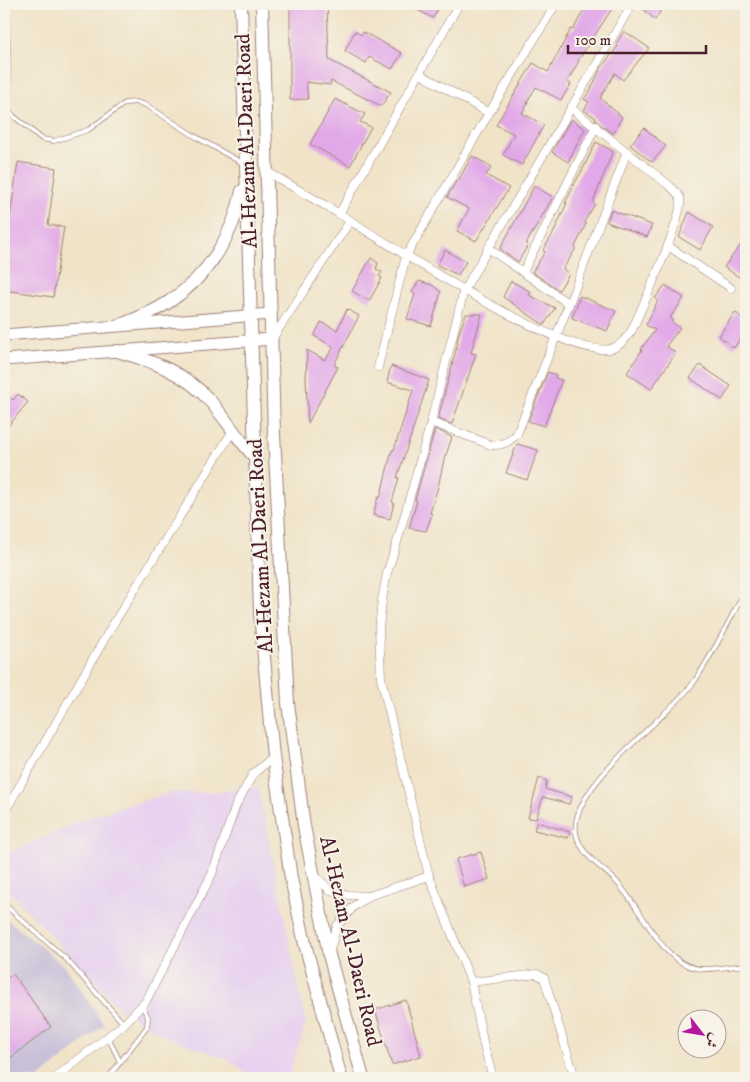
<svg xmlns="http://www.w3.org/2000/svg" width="750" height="1082" font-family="'IM FELL DW Pica',Amiri,serif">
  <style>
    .built { fill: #e7d2ef }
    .industrial { fill: #c8bfd8 }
    .building { fill: #e2a9e8 }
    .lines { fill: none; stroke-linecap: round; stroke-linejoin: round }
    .lane-casing { stroke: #9d817a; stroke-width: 5.5 }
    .street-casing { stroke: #9d817a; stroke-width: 9 }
    .secondary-casing { stroke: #9d817a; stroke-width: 13 }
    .primary-casing { stroke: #9d817a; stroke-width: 14 }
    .lane { stroke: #fff; stroke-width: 4 }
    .street { stroke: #fff; stroke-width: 8 }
    .secondary { stroke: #fff; stroke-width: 11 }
    .primary { stroke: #fff; stroke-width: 12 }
    .labels { text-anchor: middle; stroke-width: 4; stroke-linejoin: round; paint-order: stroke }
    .street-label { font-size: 21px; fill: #4a1f2b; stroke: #f7f3e8 }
  </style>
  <rect width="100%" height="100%" fill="#f7f3e8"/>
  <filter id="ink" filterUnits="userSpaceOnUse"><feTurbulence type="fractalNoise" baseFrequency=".02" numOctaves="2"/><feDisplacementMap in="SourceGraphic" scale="10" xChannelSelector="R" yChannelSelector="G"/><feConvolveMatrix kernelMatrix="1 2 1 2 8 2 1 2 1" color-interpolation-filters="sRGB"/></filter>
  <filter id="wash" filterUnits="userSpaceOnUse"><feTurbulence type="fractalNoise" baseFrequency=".0096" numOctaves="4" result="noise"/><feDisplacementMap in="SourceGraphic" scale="20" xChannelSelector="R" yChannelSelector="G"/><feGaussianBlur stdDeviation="1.12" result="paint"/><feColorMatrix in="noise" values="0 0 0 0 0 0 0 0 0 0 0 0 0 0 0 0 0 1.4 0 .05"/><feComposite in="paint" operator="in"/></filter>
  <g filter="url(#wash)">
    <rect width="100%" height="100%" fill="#f0e3c8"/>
    <path class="built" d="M258,787L306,1023L288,1078H251L231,1061L160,1034L121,1010L4,886V856L89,817L169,793L215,792Z"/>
    <path class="industrial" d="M4,917L66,967L104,1025L39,1078H4Z"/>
    <g id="blocks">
      <g class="building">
        <path d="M290,4H327L329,60L391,92L381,106L331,81L330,85L306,82L308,99L290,100Z"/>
        <path d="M406,4H441L433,18Z"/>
        <path d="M587,4H615L578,61H579L567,82L571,84L561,100L536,87L527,102L528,103L522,113L544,125L522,165L503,155L514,134L496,125L533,63L548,72L571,29L573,30Z"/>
        <path d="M638,4H665L655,20Z"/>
        <path d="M355,31L361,35L363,32L402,53L392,69L369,57L366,63L345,51Z"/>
        <path d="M624,31L649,48L623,80L615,73L600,98L622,117L613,134L595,120L596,118L584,110L589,102L584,99L590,91L601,68L618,46L616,44Z"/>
        <path d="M335,99L365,114L360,122L371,127L350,166L310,144Z"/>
        <path d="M571,119L585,129L568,162L552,152Z"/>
        <path d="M644,128L666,146L652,162L630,145Z"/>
        <path d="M596,142L613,151L593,202L595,204L584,222L586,224L575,247L576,248L563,269L569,274L559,290L532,272L545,252L543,250L553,234L567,203H565L573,188H572L583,169Z"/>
        <path d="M472,156L492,167L486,175L509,188L476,241L457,231L469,209L447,197L457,180L458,181Z"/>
        <path d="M18,162L56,168L48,225L64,227L53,297L4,290V258Z"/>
        <path d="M534,186L553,197L526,244L528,245L518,262L500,249Z"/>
        <path d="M611,210L652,225L647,237L607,222Z"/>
        <path d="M689,212L713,227L700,250L679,237Z"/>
        <path d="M746,238V267L739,277L724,267Z"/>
        <path d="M445,250L466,262L458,275L437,265Z"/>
        <path d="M371,258L378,263L376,269L382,272L379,276L382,278L369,301L352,291Z"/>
        <path d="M419,281L432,285L441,292L431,326L407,319L415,294L412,292Z"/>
        <path d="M511,281L531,292L529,295L555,308L544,325L503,297Z"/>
        <path d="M665,285L684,298L670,318L673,320L671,322L680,328L666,346L676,353L651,389L627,373L642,350L641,349L655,330L646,325L658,300L655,298Z"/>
        <path d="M580,296L616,311L607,331L572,318Z"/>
        <path d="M347,309L359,316L334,365L338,367L308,423L306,380L307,350L325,360L334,347L314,336L321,322L337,330Z"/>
        <path d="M735,312L746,321V330L734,348L719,336Z"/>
        <path d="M466,314H482L471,353L476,354L452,424L438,419L458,342H457L459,333Z"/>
        <path d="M700,365L731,386L722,400L690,378Z"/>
        <path d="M391,366L429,380L397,478H399L392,502L394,503L390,519L373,515L378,497L380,498L392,450H394L413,390L387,382Z"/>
        <path d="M548,372L556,375L555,378L562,380L544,426L528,421Z"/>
        <path d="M18,394L28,402L4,431V401L8,396L13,400Z"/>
        <path d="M435,429L452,437L446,455H445L438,487L430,513L432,514L426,531L409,528L417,501L415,500Z"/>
        <path d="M517,444L538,450L527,480L506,473Z"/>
        <path d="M539,778L547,781L545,789L572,797L569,804L543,797L536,819L528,818Z"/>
        <path d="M537,822L570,832L568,838L534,830Z"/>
        <path d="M481,852L489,879L464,887L456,859Z"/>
        <path d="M13,974L51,1027L4,1063V980Z"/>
        <path d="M406,1000L421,1056L392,1065L375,1010Z"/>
      </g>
    </g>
  </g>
  <g filter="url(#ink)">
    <use href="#blocks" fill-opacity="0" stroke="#9d817a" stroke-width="1"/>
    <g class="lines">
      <defs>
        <g id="lane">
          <path d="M6,110L42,139L54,141L88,130L125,103L136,102L146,105L196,137L244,164"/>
          <path d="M746,590C729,620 714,653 694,682C669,718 562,790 577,837C583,856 600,866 614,879C623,888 630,899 637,909C654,933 671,969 705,969C719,969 733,966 746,965"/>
          <path d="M4,904L66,959L124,1024"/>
          <path d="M108,1037L120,1062"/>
          <path d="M108,1078L147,1027L148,1017L142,1006"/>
        </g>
        <g id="street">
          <path d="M420,74L489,113"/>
          <path d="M4,121C9,83 6,42 4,4"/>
          <path d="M266,171C290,185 314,199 338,213C382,240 570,364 613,348C622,345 627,337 632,330C641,310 685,214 680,198C679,194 674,190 670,186L571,108"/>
          <path d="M339,214L459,4"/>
          <path d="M668,246L731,288"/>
          <path d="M488,248L569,304"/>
          <path d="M523,272L596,126"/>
          <path d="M272,339L350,221"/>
          <path d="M378,367L406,256L489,113L556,4"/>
          <path d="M431,422L491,445C502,446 509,442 517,434L569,304L627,152"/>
          <path d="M4,813L112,626L232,432"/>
          <path d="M315,876L330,890L348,895L369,896"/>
          <path d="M330,950L337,926L353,907L369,896L429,876"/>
          <path d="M471,982L537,974L544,978L575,1078"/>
          <path d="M55,1078L124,1024L146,1001L212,874L236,805L253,774L273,757"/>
          <path d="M493,1078L484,1046L471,982L429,876L381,678L379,628L382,600L387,573L398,539L431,422L464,290L632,4"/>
        </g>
        <g id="secondary">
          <path d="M4,335L271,314"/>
          <path d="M4,360L272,339"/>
        </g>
        <g id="primary">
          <path d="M241,4L260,613L273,757L291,878L305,944L341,1078"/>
          <path d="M262,4L274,434L288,703L304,826L329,955L363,1078"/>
          <path d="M121,325C137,318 155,312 170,301C208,276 233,236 242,191"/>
          <path d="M117,351C153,361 186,373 211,402C227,420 238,440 255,457"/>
        </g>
      </defs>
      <use href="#lane" class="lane-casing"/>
      <use href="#street" class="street-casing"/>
      <use href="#secondary" class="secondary-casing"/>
      <use href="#primary" class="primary-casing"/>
      <use href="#lane" class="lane"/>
      <use href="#street" class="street"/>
      <use href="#secondary" class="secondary"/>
      <use href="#primary" class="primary"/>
    </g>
  </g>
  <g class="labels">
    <g class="street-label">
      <text transform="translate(246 141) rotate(-92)" y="7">Al-Hezam Al-Daeri Road</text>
      <text transform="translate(260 546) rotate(-93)" y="7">Al-Hezam Al-Daeri Road</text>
      <text transform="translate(351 941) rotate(77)" y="7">Al-Hezam Al-Daeri Road</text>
    </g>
  </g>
  <rect width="750" height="1082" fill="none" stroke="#f7f3e8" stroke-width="20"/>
  <g transform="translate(702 1034) rotate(121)"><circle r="24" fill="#f7f3e8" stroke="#b29e9c"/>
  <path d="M0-4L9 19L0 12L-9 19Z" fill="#b5179e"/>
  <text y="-8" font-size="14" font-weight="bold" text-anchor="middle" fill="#4a1f2b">ش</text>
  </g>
  <path d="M568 45v8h138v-8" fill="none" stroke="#4a1f2b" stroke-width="2.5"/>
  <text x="575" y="45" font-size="15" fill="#4a1f2b" stroke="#f7f3e8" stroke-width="4" paint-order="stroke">100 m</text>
</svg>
